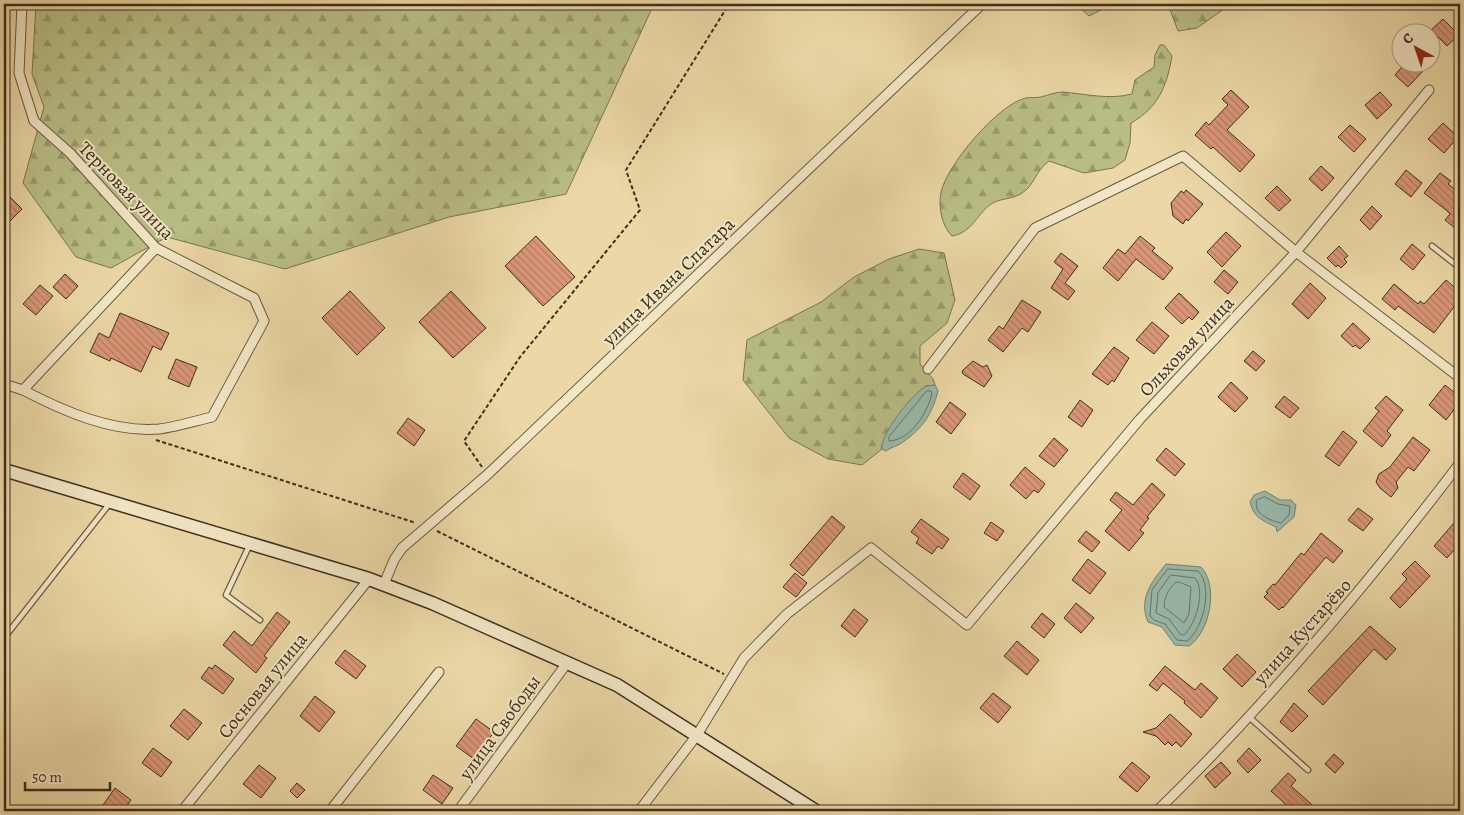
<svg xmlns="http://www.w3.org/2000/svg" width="1464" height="815" font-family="Alegreya,serif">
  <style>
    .forest { fill: url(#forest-firs); stroke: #7c7652 }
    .water { fill: #98b9aa; stroke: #758172 }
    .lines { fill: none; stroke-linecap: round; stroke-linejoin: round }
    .shore { stroke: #6c7364; stroke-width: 1 }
    .building { fill: url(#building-back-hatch); stroke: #402d1f }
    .service-casing { stroke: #6b5841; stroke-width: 7 }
    .minor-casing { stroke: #6b5841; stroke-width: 11 }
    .secondary-casing { stroke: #402d1f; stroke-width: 15 }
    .path { stroke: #402d1f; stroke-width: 2; stroke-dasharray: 4 2.5; stroke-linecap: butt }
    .service { stroke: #f2e6c5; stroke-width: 4.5 }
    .minor { stroke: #f2e6c5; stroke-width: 9 }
    .secondary { stroke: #f2e6c5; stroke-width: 12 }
    .labels { text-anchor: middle; stroke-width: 4; stroke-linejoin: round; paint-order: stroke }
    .street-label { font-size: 19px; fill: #402d1f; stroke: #f2e6c5 }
  </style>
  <defs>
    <pattern id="forest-firs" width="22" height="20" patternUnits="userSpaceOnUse" patternTransform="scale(1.25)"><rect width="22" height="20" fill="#b9be86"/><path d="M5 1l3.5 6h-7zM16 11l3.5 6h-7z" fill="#989b6d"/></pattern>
    <pattern id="building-back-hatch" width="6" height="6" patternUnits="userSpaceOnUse" patternTransform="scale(1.25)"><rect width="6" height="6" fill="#da9678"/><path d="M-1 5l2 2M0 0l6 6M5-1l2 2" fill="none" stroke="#b27b62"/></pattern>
  </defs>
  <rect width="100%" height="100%" fill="#ebd8a6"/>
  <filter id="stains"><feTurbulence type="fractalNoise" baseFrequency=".004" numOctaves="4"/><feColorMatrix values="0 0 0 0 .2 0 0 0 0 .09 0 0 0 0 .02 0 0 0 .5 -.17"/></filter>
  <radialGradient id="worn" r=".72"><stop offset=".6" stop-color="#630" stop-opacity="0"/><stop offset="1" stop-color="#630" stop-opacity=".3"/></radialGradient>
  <g class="forest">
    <path d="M36,4H654L566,194L449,217L285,269L167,237L111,268L76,257L23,183L44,107L32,74Z"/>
    <path d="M1076,4H1113L1089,16Z"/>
    <path d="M1168,4H1231L1197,28L1178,31Z"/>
    <path d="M1160,45H1164L1172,56C1167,86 1158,108 1131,123L1130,143L1125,160L1113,168L1084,173L1049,161C1035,171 1035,185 1022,193C1014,199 1002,198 993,203C977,212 974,232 952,236C942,227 938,206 941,193C945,167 999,103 1026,98C1031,97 1036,98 1041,97C1048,95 1056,92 1063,92C1086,94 1109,100 1132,94L1135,80L1154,67L1155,55Z"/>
    <path d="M919,249L944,253L955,300L947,323L920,346V364L933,379L935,385L925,386L881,446L882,449L862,465L828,459L789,438L743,380L747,340L821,302L854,277L889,259Z"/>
  </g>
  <g class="water">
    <path d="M935,385L938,391C932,414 923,428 903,442C898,446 891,447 886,451L882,449C879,436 911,396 923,388C927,385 930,386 935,385Z"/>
    <path d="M1265,491L1280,500H1291L1296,505L1294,517L1277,532L1276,527C1262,520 1254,518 1250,502L1254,495Z"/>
    <path d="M1166,564L1201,567C1219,586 1210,632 1189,646L1175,645L1162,627L1148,622C1138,599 1152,581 1166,564Z"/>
  </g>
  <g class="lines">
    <g class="shore">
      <path d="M927,391H931L932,394C927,413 911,440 889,441V437Z"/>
      <path d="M1265,497L1278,504L1290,506L1289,515L1281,523C1271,521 1252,514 1257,500Z"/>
      <path d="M1168,569L1198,571C1214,587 1203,629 1187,641L1177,640L1165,624L1154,620L1150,616L1152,590Z"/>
      <path d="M1171,575L1195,578C1206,591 1196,624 1184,635L1180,634L1169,619L1156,613L1158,593Z"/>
      <path d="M1179,582L1191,587L1189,614L1184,623L1164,607C1165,597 1167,591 1175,583Z"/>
    </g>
  </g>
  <g class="building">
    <path d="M1443,19L1459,35L1447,46L1431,30Z"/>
    <path d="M1406,62H1414L1423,71L1408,87L1395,75Z"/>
    <path d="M1231,90L1249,107L1227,130L1255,155L1240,172L1213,147L1211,149L1195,135L1206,122L1209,125L1228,105L1222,99Z"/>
    <path d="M1380,92L1392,105L1377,119L1365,105Z"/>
    <path d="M1443,123L1458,137L1444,153L1428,139Z"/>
    <path d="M1350,125L1366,139L1354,152L1338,137Z"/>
    <path d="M1321,166L1334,178L1322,191L1309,179Z"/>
    <path d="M1406,170L1422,183L1411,197L1395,184Z"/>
    <path d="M1440,173L1451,181L1448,184L1460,193V232L1445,220L1450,214L1446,210L1424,193Z"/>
    <path d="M1277,186L1291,200L1279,211L1265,198Z"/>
    <path d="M1186,190L1203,204L1188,221L1186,219L1183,224L1173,216L1171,203L1181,191L1184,193Z"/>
    <path d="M4,191L22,209L4,227Z"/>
    <path d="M1372,206L1382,216L1370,230L1360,220Z"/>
    <path d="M1226,232L1241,246L1222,267L1207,252Z"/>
    <path d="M536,236L575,277L543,306L505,266Z"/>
    <path d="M1140,236L1155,248L1152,251L1173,268L1163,280L1136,259L1118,281L1103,268L1118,249L1125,254Z"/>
    <path d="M1412,244L1425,255L1413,270L1400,259Z"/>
    <path d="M1339,246L1348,256L1344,259L1347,262L1341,268L1338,265L1336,267L1327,258Z"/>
    <path d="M1061,253L1078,266L1065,283L1075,291L1068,300L1051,288L1063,269L1054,262Z"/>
    <path d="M1224,270L1238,282L1228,294L1214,282Z"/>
    <path d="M65,274L78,286L66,299L53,287Z"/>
    <path d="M1446,280L1460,292V299L1434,333L1398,306L1395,310L1382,299L1394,284L1418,304L1420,301L1424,304Z"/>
    <path d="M1310,283L1326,298L1308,319L1292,304Z"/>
    <path d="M40,285L53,296L36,315L23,304Z"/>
    <path d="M350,291L385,328L357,355L322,318Z"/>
    <path d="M451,291L486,328L453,358L419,322Z"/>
    <path d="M1179,293L1199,312L1192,320L1189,317L1182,324L1165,308Z"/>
    <path d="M1022,300L1041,312L1028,332L1022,328L1003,352L988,340L999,326L1003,329Z"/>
    <path d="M120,313L169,333L161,350L153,346L141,372L111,358L110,361L90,352L99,333L109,338Z"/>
    <path d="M1152,322L1169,336L1154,354L1136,340Z"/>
    <path d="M1353,323L1370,339L1360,349L1355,345L1353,347L1341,336Z"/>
    <path d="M1114,347L1129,358L1114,382L1112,380L1108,385L1092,374Z"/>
    <path d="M1253,351L1265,361L1256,371L1244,361Z"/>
    <path d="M176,359L197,367L189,387L168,378Z"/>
    <path d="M973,361L983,367L987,365L992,376L984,387L963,374L962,371Z"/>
    <path d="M1231,382L1248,398L1235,412L1218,397Z"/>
    <path d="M1445,385L1460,397V402L1446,420L1429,405Z"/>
    <path d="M1284,396L1299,408L1290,418L1275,407Z"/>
    <path d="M1386,396L1403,410L1387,431L1391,435L1382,447L1363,431L1379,411L1375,408Z"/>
    <path d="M1080,400L1093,410L1082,427L1068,417Z"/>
    <path d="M950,402L966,414L951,434L936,422Z"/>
    <path d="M408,418L425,430L414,446L397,433Z"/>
    <path d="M1343,431L1357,442L1339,466L1325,456Z"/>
    <path d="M1413,437L1430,450L1414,471L1408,467L1396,482L1398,488L1391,497L1380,488L1376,482L1379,474L1390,467Z"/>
    <path d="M1054,438L1068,450L1054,467L1039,456Z"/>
    <path d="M1166,448L1185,464L1175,476L1156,460Z"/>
    <path d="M1025,467L1045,484L1038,493L1034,490L1026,499L1010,485Z"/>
    <path d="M963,473L980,486L970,500L953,487Z"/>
    <path d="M1152,483L1165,495L1147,517L1149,518L1140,530L1144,533L1129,551L1105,531L1122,510L1110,500L1116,492L1133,505Z"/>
    <path d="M1358,508L1373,519L1363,531L1348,520Z"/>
    <path d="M832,516L845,527L803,576L790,565Z"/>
    <path d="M1460,516V543L1447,558L1434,546Z"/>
    <path d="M921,519L949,539L942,549L938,546L932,554L916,543L919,538L911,532Z"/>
    <path d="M991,522L1004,531L997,541L984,533Z"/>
    <path d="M1086,531L1100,542L1092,552L1078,541Z"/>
    <path d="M1321,533L1343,551L1333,563L1326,557L1283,608L1282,607L1279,610L1264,597L1268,593L1266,592L1273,584L1275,585L1301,553L1304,555Z"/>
    <path d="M1088,559L1106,573L1090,594L1072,580Z"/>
    <path d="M1415,561L1430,576L1400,608L1390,598L1407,579L1402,574Z"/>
    <path d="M795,573L807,583L796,597L783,587Z"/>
    <path d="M1076,603L1094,618L1081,633L1064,618Z"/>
    <path d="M854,609L868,620L855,637L841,626Z"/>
    <path d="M277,612L290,622L264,656L267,658L256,673L223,645L234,631L252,646Z"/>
    <path d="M1042,613L1055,624L1044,638L1031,627Z"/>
    <path d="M1370,626L1396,649L1386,660L1374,649L1323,705L1308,691Z"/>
    <path d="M1017,641L1039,660L1027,675L1004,656Z"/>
    <path d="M345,650L366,666L356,679L335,663Z"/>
    <path d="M1237,654L1256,672L1242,687L1223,669Z"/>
    <path d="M215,665L234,679L223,694L201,678L209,667L212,669Z"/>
    <path d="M1165,666L1195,690L1201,683L1218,698L1201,718L1184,703L1185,701L1163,683L1157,691L1149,685Z"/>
    <path d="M993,693L1011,707L998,723L980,708Z"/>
    <path d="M315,696L335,712L319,732L300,716Z"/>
    <path d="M1294,703L1308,716L1292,732L1280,722Z"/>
    <path d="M184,709L202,723L188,740L170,726Z"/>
    <path d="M1170,714L1192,734L1181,747L1176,742L1172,746L1168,742L1165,745L1156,736L1143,732L1156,728Z"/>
    <path d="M476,719L494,732L474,759L456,746Z"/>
    <path d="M153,748L172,762L161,777L142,763Z"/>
    <path d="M1249,748L1261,760L1248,773L1237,761Z"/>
    <path d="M1334,754L1344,763L1335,773L1325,764Z"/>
    <path d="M1132,762L1150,777L1137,792L1119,777Z"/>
    <path d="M1221,762L1231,773L1215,788L1205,776Z"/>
    <path d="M259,765L276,778L261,798L243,784Z"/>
    <path d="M1288,773L1296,780L1291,786L1319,811H1293L1271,791Z"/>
    <path d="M433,775L453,788L442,804L423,790Z"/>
    <path d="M297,783L305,790L297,798L290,791Z"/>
    <path d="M115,788L131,800L123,811H111L103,805Z"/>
  </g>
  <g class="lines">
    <defs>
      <g id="service">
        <path d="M1432,246L1460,268"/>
        <path d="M250,544L226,595L260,620"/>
        <path d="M4,638L110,503"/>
        <path d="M1248,716L1308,770"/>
      </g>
      <g id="minor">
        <path d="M22,4L19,73L34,121L70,153L156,248L254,298L264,321L212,417C195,421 176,427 159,429C113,433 63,411 23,390"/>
        <path d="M928,369L1035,228L1183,156L1296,252L1460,378"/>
        <path d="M4,384L23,390L156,248"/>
        <path d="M384,584L394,560L402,548L487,475L982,4"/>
        <path d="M182,811L369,579"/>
        <path d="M330,811L439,672"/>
        <path d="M458,811L567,663"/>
        <path d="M639,811L697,735L744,658L787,614L871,548L967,625L1140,419L1296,252L1429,90"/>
        <path d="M1157,811C1267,704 1367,585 1460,463"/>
      </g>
      <path id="secondary" d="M4,470L369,579L432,603L617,685L816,811"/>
    </defs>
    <use href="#service" class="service-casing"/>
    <use href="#minor" class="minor-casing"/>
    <use href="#secondary" class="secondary-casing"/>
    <g class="path">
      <path d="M156,440L416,523"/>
      <path d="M482,467L464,441L520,357L640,210L626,170L729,4"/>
      <path d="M437,531L724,674"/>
    </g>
    <use href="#service" class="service"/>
    <use href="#minor" class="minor"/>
    <use href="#secondary" class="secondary"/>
  </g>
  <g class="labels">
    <g class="street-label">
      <text transform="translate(127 190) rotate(46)" y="7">Терновая улица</text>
      <text transform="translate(668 281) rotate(-44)" y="7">улица Ивана Спатара</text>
      <text transform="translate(1186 346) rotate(-47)" y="7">Ольховая улица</text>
      <text transform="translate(1302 631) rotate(-48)" y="7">улица Кустарёво</text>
      <text transform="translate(262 685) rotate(-51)" y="7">Сосновая улица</text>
      <text transform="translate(499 727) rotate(-54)" y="7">улица Свободы</text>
    </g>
  </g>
  <rect width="1464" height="815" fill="none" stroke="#ebd8a6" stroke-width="20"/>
  <rect x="5" y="5" width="1454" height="805" fill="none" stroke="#402d1f" stroke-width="2.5"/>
  <rect x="10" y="10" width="1444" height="795" fill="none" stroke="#402d1f"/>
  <g transform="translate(1416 48) rotate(320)"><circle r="24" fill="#f2e6c5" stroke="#ab9c83"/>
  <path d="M0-4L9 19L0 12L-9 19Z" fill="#8f2418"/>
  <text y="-8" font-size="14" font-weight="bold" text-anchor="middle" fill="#402d1f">С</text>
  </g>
  <path d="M25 782v8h85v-8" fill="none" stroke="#402d1f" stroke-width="2.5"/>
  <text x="32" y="782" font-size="15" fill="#402d1f" stroke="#f2e6c5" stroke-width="4" paint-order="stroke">50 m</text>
  <rect width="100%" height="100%" filter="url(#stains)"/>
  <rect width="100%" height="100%" fill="url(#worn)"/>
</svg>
